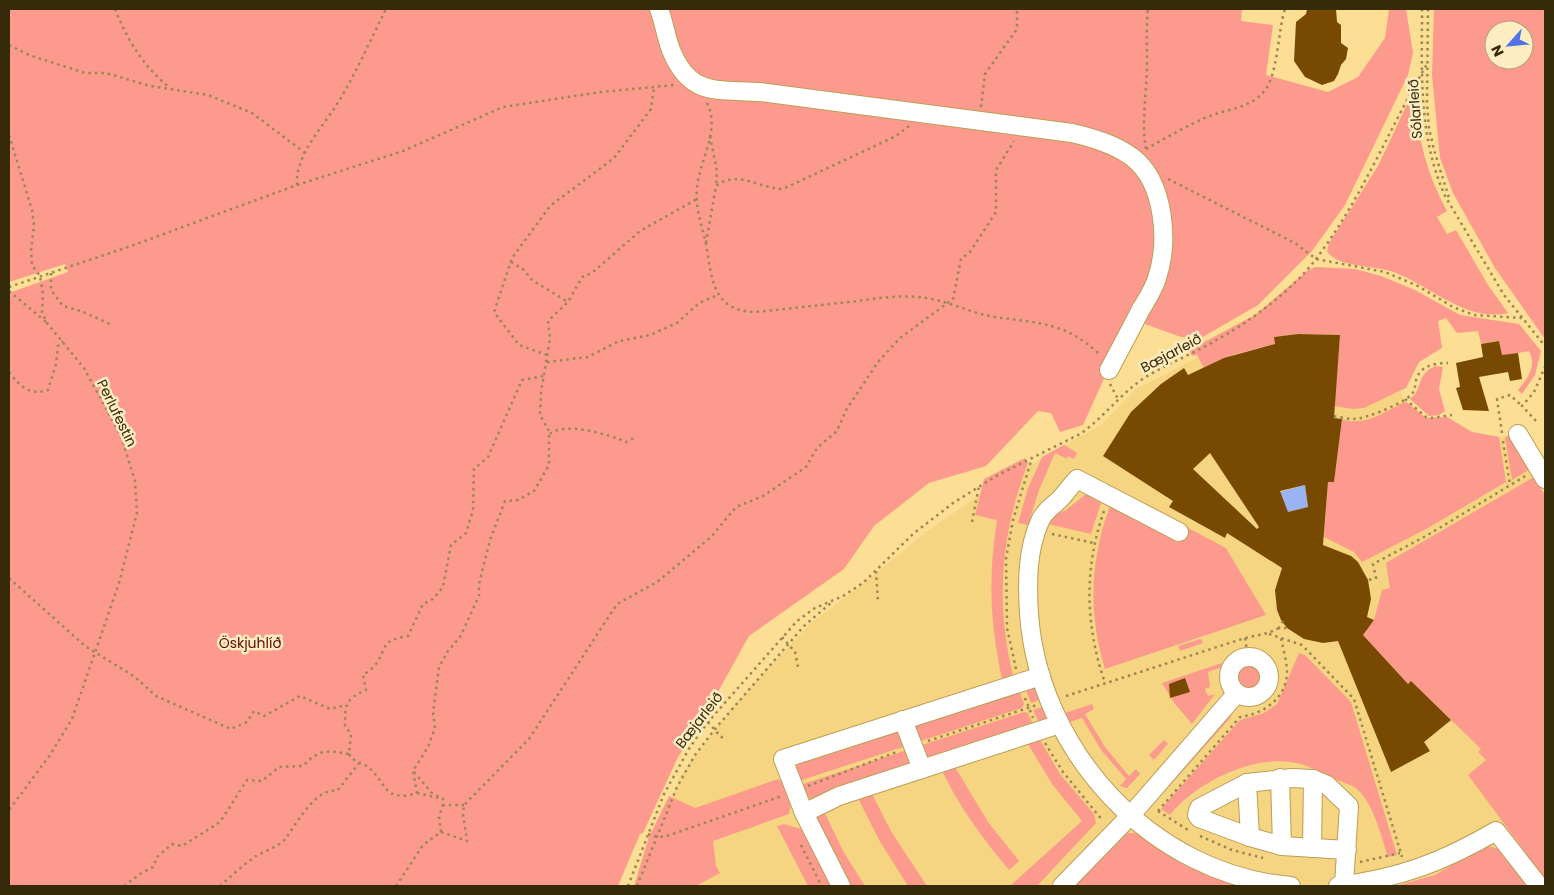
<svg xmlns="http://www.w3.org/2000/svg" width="1554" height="895" font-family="Poppins,sans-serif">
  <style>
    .built { fill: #f5d482 }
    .green { fill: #fc9b8d; fill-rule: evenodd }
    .water { fill: #9ab3f4 }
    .building { fill: #784900; fill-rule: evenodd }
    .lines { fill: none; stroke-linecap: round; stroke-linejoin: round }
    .minor-casing { stroke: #bb9e55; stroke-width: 20 }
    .path { stroke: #9b8751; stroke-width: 2.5; stroke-dasharray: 2.5 4; stroke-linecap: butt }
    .minor { stroke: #fff; stroke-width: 18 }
    .labels { text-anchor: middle; stroke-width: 5; stroke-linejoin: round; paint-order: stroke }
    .street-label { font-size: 14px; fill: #352a0a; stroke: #feedc1 }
    .park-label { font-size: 14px; fill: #600c09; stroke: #feedc1 }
  </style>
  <rect width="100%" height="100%" fill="#fcde94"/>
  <path class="built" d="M1349,320L1364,408L1401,391L1404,402L1425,418L1447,417L1472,432L1499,437L1509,435L1545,495V886H702L677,829L670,804L680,776L735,704L811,623L858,588L925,533L981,494L1102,424L1136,389L1250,331Z"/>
  <g class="green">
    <path d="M9,9H1242L1241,21L1273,25L1266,75L1328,92L1358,77L1385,38L1389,9H1406L1413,53L1408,75L1345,205L1312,251L1258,305L1201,338L1181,337L1131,319L1083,425L1060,432L1051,413L1038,411L986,466L929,483L874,526L844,569L749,636L699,726L678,757L643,833L640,834L618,886H9V293L68,272L65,264L9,282Z"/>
    <path d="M1434,9H1545V339L1495,268L1453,193L1440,158L1432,75ZM1494,30H1524V60H1494Z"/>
    <path d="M1414,96L1416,98C1417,139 1428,176 1447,211L1437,217L1447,234L1456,230L1488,285L1508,313C1465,323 1429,284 1391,271C1374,266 1336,267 1327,251L1329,243L1378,166L1410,98Z"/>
    <path d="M1315,267L1355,269L1381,276L1415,290L1460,315L1519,324L1541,351L1535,375L1522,394L1518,390C1528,378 1537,366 1529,351L1502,356L1499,341L1481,344L1478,331L1457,333L1446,318L1438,321L1442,348L1419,362L1406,388L1364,408L1353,409L1334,406L1340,335L1298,334L1274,337L1275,344L1236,354L1204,368L1197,355L1192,356L1189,350L1255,315L1307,271Z"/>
    <path d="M1436,366L1443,367L1439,389L1445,411L1439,415L1429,416L1410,399C1424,389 1415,374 1436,366Z"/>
    <path d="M1404,402L1408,403L1426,418L1447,417L1472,432L1499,437L1506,482L1428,528L1362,562L1354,552L1324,537L1328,482H1334L1342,419C1363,427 1386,412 1404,402Z"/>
    <path d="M1509,435L1530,469L1512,480L1505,438Z"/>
    <path d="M1064,445L1077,453L1074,459L1068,456L1067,459L1055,453L1039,490L1028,525L1018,523L1028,488L1042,457Z"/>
    <path d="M1025,458L1028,463C1001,533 995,603 1013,675L1002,679C990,623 988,577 997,520L975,515L984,479Z"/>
    <path d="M1534,477L1545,495V879L1468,775L1486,760L1478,752L1481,749L1411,681L1408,684L1363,635L1374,620L1382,590L1390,588L1386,563Z"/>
    <path d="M1086,494L1101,503L1091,534L1048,524L1050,517L1066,510Z"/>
    <path d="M1110,506L1179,543L1188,528L1226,548L1266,615L1105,669C1088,613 1090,560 1110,506Z"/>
    <path d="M1201,639L1203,643L1180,651L1178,646Z"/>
    <path d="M1299,653L1305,655L1351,702L1397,855L1388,857C1381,836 1375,808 1359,791C1352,784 1341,782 1332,778C1318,771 1306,764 1290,762C1250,756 1194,784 1170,815L1161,809L1240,720L1264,713L1277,704Z"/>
    <path d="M1222,663L1220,668L1208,672L1210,687L1205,689L1208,696L1215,694L1192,724L1175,704L1162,683Z"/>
    <circle cx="1249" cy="677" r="11"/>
    <path d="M1030,687L1039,690L1042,699L1031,703L1025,688Z"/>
    <path d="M1019,690L1024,704L1022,708L918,742L914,731L915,724Z"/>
    <path d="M1092,704L1094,709L1085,714L1105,747L1129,776L1136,769L1140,774L1127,788L1120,786L1126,779L1101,750L1082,718L1070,722L1065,713Z"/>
    <path d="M1045,706L1048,715L1044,721L1039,723L1033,710Z"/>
    <path d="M1024,712L1028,713L1033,725L929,760L923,755L919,746Z"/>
    <path d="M1230,714L1231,717L1146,812L1145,811Z"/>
    <path d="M896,731L902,735L906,746L799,781L795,771L798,763Z"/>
    <path d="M1040,740L1060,774L1094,814L1096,823L1037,886H1010L1082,821L1052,784L1028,744Z"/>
    <path d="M1164,740L1168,744L1154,760L1149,755Z"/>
    <path d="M907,750L911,759L908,766L811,799L804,794L800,785Z"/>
    <path d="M955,767L988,822L1019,861L1009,870C983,839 960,808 942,771Z"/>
    <path d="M778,779C790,787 793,800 789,814L713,841L716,866L720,873L696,886H634L649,837L669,796L695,808Z"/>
    <path d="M872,794L892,833L927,886H908L879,840L858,798Z"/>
    <path d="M823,809L843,851L865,886H851L816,821L815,815Z"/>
    <path d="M784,824L801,829L832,886H808L777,826Z"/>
    <path d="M1128,833H1135L1181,860L1248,886H1073L1122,836Z"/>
    <path d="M1489,846L1501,850L1529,886H1395L1435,875L1479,849Z"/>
  </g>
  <path class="water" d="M1305,485L1308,507L1288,512L1280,492Z"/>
  <g class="building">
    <path d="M1307,9H1336L1337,22L1341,25V43L1348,48L1346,59L1341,65L1338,74L1334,81L1322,85L1305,77L1294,61L1296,22L1306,14Z"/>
    <path d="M1298,334L1340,335L1334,418L1342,419L1334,482H1328L1323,545L1351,556L1358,562L1368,580L1371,599L1367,617L1374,620L1363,635L1408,684L1411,681L1451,720L1424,742L1430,751L1391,772L1338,641L1323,643L1304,639L1287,628L1281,620L1277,610L1275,590L1282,568L1227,533L1225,538L1169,507L1173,501L1103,456L1131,412L1161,384L1184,368L1188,375L1224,358L1275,344L1274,337ZM1210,453L1259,527L1257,529L1193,469ZM1305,485L1308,507L1288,512L1280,491Z"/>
    <path d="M1499,341L1502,355L1518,353L1522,379L1510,381L1508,372L1479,377L1489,411L1463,410L1456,388L1460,387L1456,363L1483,357L1481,344Z"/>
    <path d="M1185,678L1190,692L1170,698L1169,684Z"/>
  </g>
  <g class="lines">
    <defs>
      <g id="minor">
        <path d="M659,9C664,22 666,37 671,50C690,97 716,89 760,92L1072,133C1093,138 1114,144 1132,157C1165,182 1169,242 1157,278C1154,289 1147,299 1141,309C1131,329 1120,349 1109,370"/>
        <path d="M1518,434L1545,479"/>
        <path d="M1179,532L1077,479C1071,485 1066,493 1060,499C1052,507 1045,510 1040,521C1027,550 1027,583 1029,614C1039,751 1152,875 1291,886"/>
        <circle cx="1249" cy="677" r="20"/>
        <path d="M903,720L922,769"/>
        <path d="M1280,778L1282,846"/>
        <path d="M1247,783L1250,837"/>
        <path d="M804,813L839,796L1060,724"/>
        <path d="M1312,848L1313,779"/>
        <path d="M1344,885L1349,806L1327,785L1313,779L1292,778L1247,783L1199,808L1197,815L1199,818L1250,837L1282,846L1347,850"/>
        <path d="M841,886L804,813L783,759L1041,676"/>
        <path d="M1062,886L1131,815L1237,693"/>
        <path d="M1338,886C1400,878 1443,862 1496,831L1539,886"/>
      </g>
    </defs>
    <use href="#minor" class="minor-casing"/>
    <g class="path">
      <path d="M115,9C127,40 144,67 170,88"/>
      <path d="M1422,9C1422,73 1418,135 1445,196L1504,295L1545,346"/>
      <path d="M1428,9L1427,103L1429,128L1434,150L1450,201"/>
      <path d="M9,45L29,55L85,73H106L150,86L208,95L252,113L305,153"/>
      <path d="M707,103C721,130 699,161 697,188C695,209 702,225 706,244C712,278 712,311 755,312C787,309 818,305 850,302C872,299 895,295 918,297C945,299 969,313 995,317C1037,323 1066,322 1099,354"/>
      <path d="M981,107L985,74L1017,29V9"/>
      <path d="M9,135L32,210L34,225L31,251L32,265L40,276L43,294L42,312L47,323L84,368L121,436L135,481L137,513L119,583L72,719L50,755L9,810"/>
      <path d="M710,136L717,171L716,186"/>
      <path d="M1146,149C1166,138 1186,126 1207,117C1227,109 1252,108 1265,90C1278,74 1278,30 1285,9"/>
      <path d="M1146,149C1141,120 1147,92 1147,63C1147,44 1146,27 1148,9"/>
      <path d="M1168,179L1295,243L1316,259L1385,272L1418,286L1453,307L1474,315L1522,318"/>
      <path d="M297,185C295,154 324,126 339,101C357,71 371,39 386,9"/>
      <path d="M706,243L716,186C737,169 760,189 783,189L896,136L909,126"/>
      <path d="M511,262L524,270L532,280L568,302"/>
      <path d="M51,273V290L63,306L81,311L110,324"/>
      <path d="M9,287L131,246L297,185L403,151L503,107L601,92L674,85"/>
      <path d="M9,291L46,322"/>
      <path d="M547,355L519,345L494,312L512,258L550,206L614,158L651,109L654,88"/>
      <path d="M547,362L588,357L619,341L650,335L677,323L699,303L718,295"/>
      <path d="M9,372C20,386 29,396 48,390L56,364L58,346L63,341"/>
      <path d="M1110,384L1119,401"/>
      <path d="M1405,399L1426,417L1432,418L1452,415"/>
      <path d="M1334,416C1340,417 1347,419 1353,419C1366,419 1402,404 1411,395C1415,391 1415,386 1416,380C1420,366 1434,363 1448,363"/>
      <path d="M1536,421L1522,406L1534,392L1545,367"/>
      <path d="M1502,433L1497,399L1510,395L1522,406"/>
      <path d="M550,434C564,421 611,435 626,442L637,437"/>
      <path d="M1503,441L1510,485"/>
      <path d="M1104,511C1084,568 1085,625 1105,683"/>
      <path d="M972,522L979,486"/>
      <path d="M1052,534L1094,543"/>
      <path d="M876,571L878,602"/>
      <path d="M9,578L85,646L135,677L156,696L231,729L247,722L254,711L264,716L300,696L330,709L346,705"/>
      <path d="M1369,580L1376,578L1373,564L1426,536L1527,475"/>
      <path d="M1283,621L1279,628H1287"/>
      <path d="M1269,634L1302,645L1354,699L1402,857"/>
      <path d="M782,637L795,652L798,667"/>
      <path d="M1245,638L1248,657"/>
      <path d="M1016,669L1007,628L1006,559L1013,520L1032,458"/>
      <path d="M1066,696L1245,638L1268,633L1279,628"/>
      <path d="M1025,698L1033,718"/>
      <path d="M708,722L721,737H723"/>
      <path d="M928,741L1037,705"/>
      <path d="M1045,743L1063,772L1103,821"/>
      <path d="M349,754C354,762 358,761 365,765C387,779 381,804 417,793L413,771L428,747L435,728L433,712L439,667L448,651L460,637L479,596V584L490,540L505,501L518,500L534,491L549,465V431L540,415L541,392L550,339L548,321L568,302L582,277L592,273L640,231L697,199"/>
      <path d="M414,772L432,793L443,799V805H464"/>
      <path d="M808,786L899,751"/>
      <path d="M417,793L439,798"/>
      <path d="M1158,811L1188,830"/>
      <path d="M1158,811L1240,717C1263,714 1286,699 1287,673C1287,661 1283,649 1281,638"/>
      <path d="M441,832L439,817L443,805"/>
      <path d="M648,834L657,837L667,836L782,796"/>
      <path d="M1200,836L1232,850L1263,858"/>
      <path d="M801,845L820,883"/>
      <path d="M1360,862L1400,853"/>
      <path d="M124,886L140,874L153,867L157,857L172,844L182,846L220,822L247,780L262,781L279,767L303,766C319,749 327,750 349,754L351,734L345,726C345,705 345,699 366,690L363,675C367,672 374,668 376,664C388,646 380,641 408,636L423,604L433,599L443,587L451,545L466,533L473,510L474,469L488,457L522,380L544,376"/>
      <path d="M220,886C231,876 243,865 256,856C265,851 279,847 286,838C297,823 316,787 337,791L359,763"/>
      <path d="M396,886L423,845L441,832L467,841L463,815L464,805L529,739L617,604L657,582L711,537L736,507L763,496L806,467L817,448L837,431L846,410L878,362L900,338L953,299L961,259L970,252L996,212V170L1014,141"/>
      <path d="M628,886L664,794L690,747L708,722L797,621L815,608L843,596L863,583L913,534L953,503L998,475L1080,434C1105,417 1123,390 1149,375C1170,363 1192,354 1213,342C1248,323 1292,291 1316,259C1362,198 1389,129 1427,64"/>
      <path d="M637,886L677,787L695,755L715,729L804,626L832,602"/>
    </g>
    <use href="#minor" class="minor"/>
  </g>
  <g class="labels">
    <g class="street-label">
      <text transform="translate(1415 109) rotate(-94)" y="5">Sólarleið</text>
      <text transform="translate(1171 353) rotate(-28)" y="5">Bæjarleið</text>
      <text transform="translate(117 413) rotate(64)" y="5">Perlufestin</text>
      <text transform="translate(699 720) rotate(-52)" y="5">Bæjarleið</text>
    </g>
    <g class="park-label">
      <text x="250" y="648">Öskjuhlíð</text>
    </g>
  </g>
  <rect width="1554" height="895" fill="none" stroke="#352a0a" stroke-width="20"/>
  <g transform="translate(1509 45) rotate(243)"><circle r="24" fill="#feedc1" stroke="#ae9f78"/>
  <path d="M0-4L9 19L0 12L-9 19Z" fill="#5172e7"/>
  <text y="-8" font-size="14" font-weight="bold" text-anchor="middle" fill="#352a0a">N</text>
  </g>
</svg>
